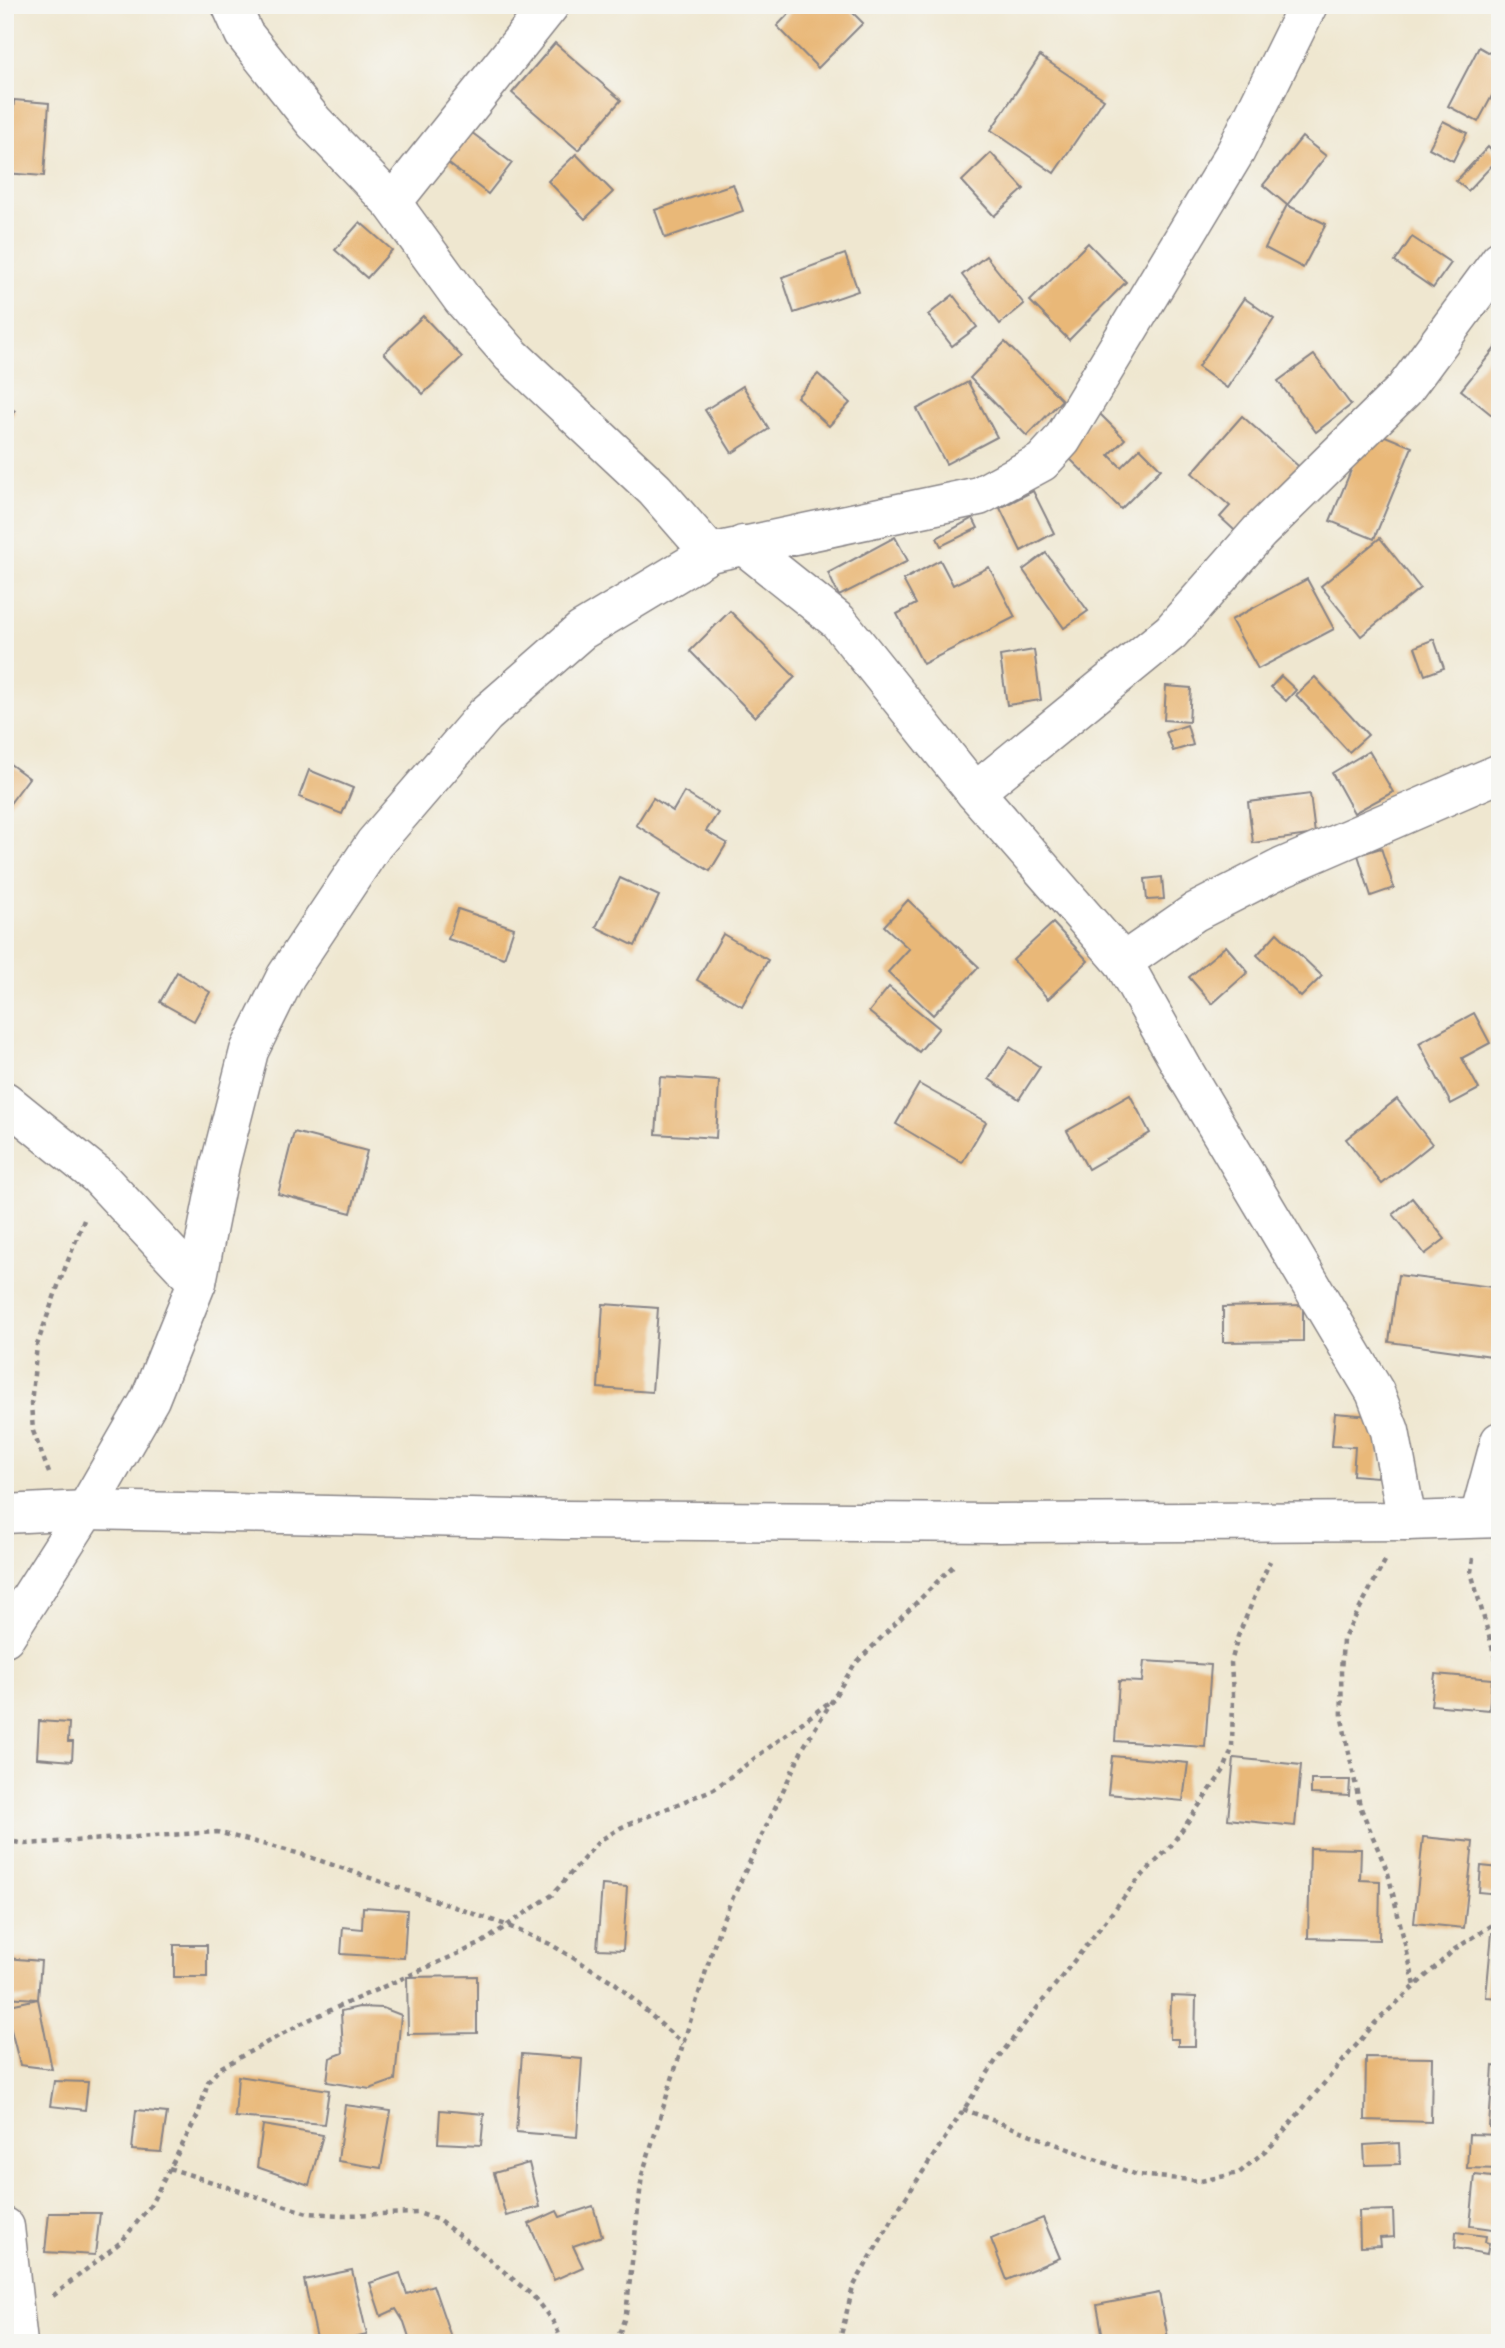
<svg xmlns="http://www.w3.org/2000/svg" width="1505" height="2348" font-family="'Sorts Mill Goudy',serif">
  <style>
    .building { fill: #e9b878 }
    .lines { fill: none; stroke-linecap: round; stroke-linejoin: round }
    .minor-casing { stroke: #888486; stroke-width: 41 }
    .path { stroke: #888486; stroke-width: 4.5; stroke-dasharray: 5 5; stroke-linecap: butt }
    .minor { stroke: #fff; stroke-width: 38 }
  </style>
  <rect width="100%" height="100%" fill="#f6f6f2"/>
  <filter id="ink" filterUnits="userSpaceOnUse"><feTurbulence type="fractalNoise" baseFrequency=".0143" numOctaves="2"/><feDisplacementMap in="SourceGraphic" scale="14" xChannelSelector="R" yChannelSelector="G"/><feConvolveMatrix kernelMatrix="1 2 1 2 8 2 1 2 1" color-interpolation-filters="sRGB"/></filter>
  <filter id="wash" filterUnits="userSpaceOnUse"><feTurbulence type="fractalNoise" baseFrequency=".00686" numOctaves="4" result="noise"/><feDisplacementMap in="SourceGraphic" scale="28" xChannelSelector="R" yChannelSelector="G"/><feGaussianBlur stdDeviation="1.57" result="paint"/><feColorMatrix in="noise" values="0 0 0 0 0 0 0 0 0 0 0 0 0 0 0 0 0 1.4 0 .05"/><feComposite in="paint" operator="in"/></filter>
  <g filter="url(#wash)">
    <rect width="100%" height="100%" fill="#efe7d0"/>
    <g id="blocks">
      <g class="building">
        <path d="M797,5H845L863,23L818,68L777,26Z"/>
        <path d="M555,43L621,100L578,150L512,93Z"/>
        <path d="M1479,47L1500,59V81L1478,122L1448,106Z"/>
        <path d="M1040,56L1104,99L1054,173L991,130Z"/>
        <path d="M14,100L49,103L44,176L5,173V139L11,140Z"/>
        <path d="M1443,121L1467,133L1453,161L1429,148Z"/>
        <path d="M467,129L512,163L488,194L444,160Z"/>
        <path d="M1302,137L1326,156L1287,205L1263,185Z"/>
        <path d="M1488,147L1499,158L1468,191L1456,181Z"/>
        <path d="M991,153L1024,189L994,216L962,181Z"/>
        <path d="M576,154L613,192L585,219L548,181Z"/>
        <path d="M733,184L743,211L665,238L655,210Z"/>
        <path d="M1287,205L1326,224L1303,268L1265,248Z"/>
        <path d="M360,222L392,250L367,278L335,250Z"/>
        <path d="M1412,237L1451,263L1433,288L1395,262Z"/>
        <path d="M1088,243L1126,282L1069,340L1030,301Z"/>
        <path d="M845,254L858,291L794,313L782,277Z"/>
        <path d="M986,256L1024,304L1000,324L962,275Z"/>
        <path d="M953,295L977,327L952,346L928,315Z"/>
        <path d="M1244,298L1274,319L1227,388L1198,367Z"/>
        <path d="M423,316L462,357L423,394L384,353Z"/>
        <path d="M1005,342L1062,400L1027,436L970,378Z"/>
        <path d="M1500,342V418L1498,420L1461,390Z"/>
        <path d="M1314,355L1351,405L1316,432L1278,381Z"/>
        <path d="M818,374L850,403L829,426L797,397Z"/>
        <path d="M968,382L997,437L946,464L917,409Z"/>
        <path d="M743,386L769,429L732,453L705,410Z"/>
        <path d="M5,404L15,411L5,426Z"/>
        <path d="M1099,413L1125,439L1109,455L1121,467L1140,448L1161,469L1121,509L1062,451Z"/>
        <path d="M1242,416L1305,472L1245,540L1220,517L1230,506L1192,473Z"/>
        <path d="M1368,429L1412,447L1374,539L1330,521Z"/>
        <path d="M1033,491L1054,533L1021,551L1000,508Z"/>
        <path d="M973,518L978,528L941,546L937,538Z"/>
        <path d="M895,537L908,561L839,596L828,573Z"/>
        <path d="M1380,538L1420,588L1361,636L1321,586Z"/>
        <path d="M1046,553L1088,611L1064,628L1023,570Z"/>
        <path d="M940,560L953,585L989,567L1015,617L923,664L897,614L916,604L903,580Z"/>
        <path d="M1307,579L1334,629L1258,669L1231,620Z"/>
        <path d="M730,611L795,677L755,717L690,651Z"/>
        <path d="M1434,639L1444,668L1425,675L1415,647Z"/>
        <path d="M1034,650L1041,700L1007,705L1000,656Z"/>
        <path d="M1281,676L1296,690L1286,701L1271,687Z"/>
        <path d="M1315,677L1368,735L1349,752L1296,695Z"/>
        <path d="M1166,686L1191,688L1189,722L1164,720Z"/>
        <path d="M1187,725L1193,745L1173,751L1166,732Z"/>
        <path d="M1369,751L1393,792L1354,813L1332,773Z"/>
        <path d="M10,764L29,778L5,810V771Z"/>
        <path d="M309,770L353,788L342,814L299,797Z"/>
        <path d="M684,792L718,813L706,831L727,843L710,871L636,825L653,798L673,811Z"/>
        <path d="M1310,794L1315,834L1253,843L1248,802Z"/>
        <path d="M1381,848L1394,888L1371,896L1358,855Z"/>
        <path d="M1162,877L1164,899L1147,900L1145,879Z"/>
        <path d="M620,878L659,896L635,946L596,927Z"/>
        <path d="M908,900L979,967L933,1015L888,972L909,949L884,926Z"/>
        <path d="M458,909L514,928L504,958L448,939Z"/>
        <path d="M1053,923L1088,961L1048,999L1013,960Z"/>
        <path d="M1277,933L1322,976L1301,997L1257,955Z"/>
        <path d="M723,934L768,960L742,1006L697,980Z"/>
        <path d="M1226,946L1248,972L1212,1004L1189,977Z"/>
        <path d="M177,972L210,992L194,1021L160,1002Z"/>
        <path d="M889,987L939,1028L919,1052L869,1012Z"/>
        <path d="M1474,1013L1490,1043L1462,1058L1479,1089L1451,1104L1419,1043Z"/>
        <path d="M1010,1047L1040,1067L1019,1099L989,1079Z"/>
        <path d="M660,1077L719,1081L716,1138L656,1134Z"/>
        <path d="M919,1084L986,1122L962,1163L896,1124Z"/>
        <path d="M1130,1095L1150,1133L1088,1169L1067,1131Z"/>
        <path d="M1397,1099L1432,1144L1382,1184L1346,1139Z"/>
        <path d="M294,1132L367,1151L351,1213L278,1194Z"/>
        <path d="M1412,1198L1445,1239L1425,1254L1393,1214Z"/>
        <path d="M1398,1275L1500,1288L1492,1356L1389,1342Z"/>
        <path d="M603,1304L658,1308L652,1392L598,1388Z"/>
        <path d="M1303,1305V1341L1223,1342V1307Z"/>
        <path d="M1335,1413L1382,1417L1377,1477L1353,1475L1355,1447L1332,1446Z"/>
        <path d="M1144,1661L1211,1665L1205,1747L1115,1741L1119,1681L1142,1682Z"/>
        <path d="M1435,1674L1492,1679L1489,1710L1431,1705Z"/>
        <path d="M39,1721L69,1723L68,1742H73L72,1761L37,1758Z"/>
        <path d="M1112,1756L1188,1763L1183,1801L1108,1794Z"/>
        <path d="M1234,1758L1301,1765L1295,1826L1228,1819Z"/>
        <path d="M1311,1780H1350L1349,1796L1311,1794Z"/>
        <path d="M1423,1837L1473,1842L1464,1928L1414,1923Z"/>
        <path d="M1310,1848L1361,1849L1360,1880L1380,1881L1379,1940L1308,1938Z"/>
        <path d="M1481,1866L1500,1868V1894L1479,1892Z"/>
        <path d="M602,1885L627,1887L623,1950L597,1949Z"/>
        <path d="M363,1907L407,1910L404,1958L341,1954L343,1927L362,1929Z"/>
        <path d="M1492,1933L1500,1934V1998L1486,1997Z"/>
        <rect x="174" y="1945" width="33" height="32"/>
        <path d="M5,1958L41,1961L38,1999L5,1997Z"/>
        <path d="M477,1976V2033L408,2034L407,1977Z"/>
        <path d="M1171,1996L1196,1997L1195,2046H1178V2039H1170Z"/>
        <path d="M38,1999L52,2069L20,2065L5,2006Z"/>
        <path d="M359,2007L383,2008L401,2015L395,2080L370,2089L327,2082L330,2058L343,2053L341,2011Z"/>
        <path d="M522,2054L582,2059L577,2137L516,2132Z"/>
        <path d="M1366,2057L1432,2058L1431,2122L1365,2120Z"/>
        <path d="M1493,2066L1500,2067V2128L1489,2127Z"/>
        <path d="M238,2076L329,2090L324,2124L235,2117Z"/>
        <path d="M54,2081L88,2082L85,2110L50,2106Z"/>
        <path d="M345,2105L391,2111L381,2168L338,2161Z"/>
        <path d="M136,2110L167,2113L161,2152L132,2150Z"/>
        <path d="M440,2110L484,2114L481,2145L438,2143Z"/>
        <path d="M263,2125L323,2135L309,2185L257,2167Z"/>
        <path d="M1469,2134L1500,2135V2169L1467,2168Z"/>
        <path d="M1399,2143L1400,2164L1365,2165L1364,2145Z"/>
        <path d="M529,2163L540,2207L506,2216L494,2173Z"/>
        <path d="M1475,2175L1500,2178V2230L1470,2226Z"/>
        <path d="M593,2206L602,2236L573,2246L583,2267L554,2280L529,2224L557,2211L560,2217Z"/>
        <path d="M1393,2210L1394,2237L1380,2238L1381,2246L1360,2247L1359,2211Z"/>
        <path d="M49,2213H100L95,2255L45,2252Z"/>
        <path d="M1043,2218L1060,2258L1007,2280L991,2239Z"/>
        <path d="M1456,2232L1486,2236L1485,2242L1489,2243L1487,2254L1455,2248Z"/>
        <rect x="1494" y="2247" width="6" height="14"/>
        <path d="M352,2270L367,2335L332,2343H318L304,2280Z"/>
        <path d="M400,2273L407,2294L433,2285L453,2343H411L404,2322L396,2309L381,2316L370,2283Z"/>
        <path d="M1159,2293L1169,2343H1104L1097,2305Z"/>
      </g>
    </g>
  </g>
  <g filter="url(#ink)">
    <use href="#blocks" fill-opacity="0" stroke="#888486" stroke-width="2"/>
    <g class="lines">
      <defs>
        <g id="minor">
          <path d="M231,5L244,34L314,122L392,203L462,299L511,355L655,490L710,553"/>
          <path d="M392,203L550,5"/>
          <path d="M743,545L838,621L975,792L1123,962L1187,1076L1375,1392L1390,1431L1407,1521"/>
          <path d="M975,792L1171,632L1259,532L1404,390L1500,260"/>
          <path d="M1123,962L1195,912L1283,867L1500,773"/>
          <path d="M5,1101L98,1176L197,1282"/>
          <path d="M5,1514L86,1510L564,1520L997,1523L1407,1521L1500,1518"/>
          <path d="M1479,1518L1500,1441"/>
          <path d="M5,1637L86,1510L150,1399L197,1282L220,1165L249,1051L286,976L374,844L485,715L581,631L710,553L979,496L1042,462L1062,440L1236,151L1308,5"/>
          <path d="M5,2227L18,2343"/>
        </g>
      </defs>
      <use href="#minor" class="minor-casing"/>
      <g class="path">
        <path d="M49,1473L33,1431L31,1404L37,1345L58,1286L84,1220"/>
        <path d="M1473,1558L1471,1572L1500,1675"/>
        <path d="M1385,1561L1343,1640L1341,1672L1342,1719L1360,1806L1388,1873L1415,1986"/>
        <path d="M5,1840L25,1844L217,1832L301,1854L506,1925L550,1944L615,1983L683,2044"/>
        <path d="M963,2109L1137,2175L1201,2181L1239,2173L1272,2145L1375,2023L1455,1949L1494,1924L1500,1923"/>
        <path d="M169,2168L307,2213L343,2215L418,2213L438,2220L471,2244L533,2296L554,2323L563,2343"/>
        <path d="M53,2296L122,2241L150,2206L198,2115L208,2082L220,2068L306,2021L480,1944L552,1895L599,1841L622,1827L714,1789L832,1700"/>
        <path d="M616,2343L626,2314L642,2175L721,1923L803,1748L854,1665L956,1563"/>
        <path d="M839,2343L853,2287L899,2208L997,2059L1136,1882L1170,1847L1224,1770L1232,1749L1233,1694L1231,1663L1238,1636L1270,1561"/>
      </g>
      <use href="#minor" class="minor"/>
    </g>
  </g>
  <rect width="1505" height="2348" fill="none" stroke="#f6f6f2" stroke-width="28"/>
</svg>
